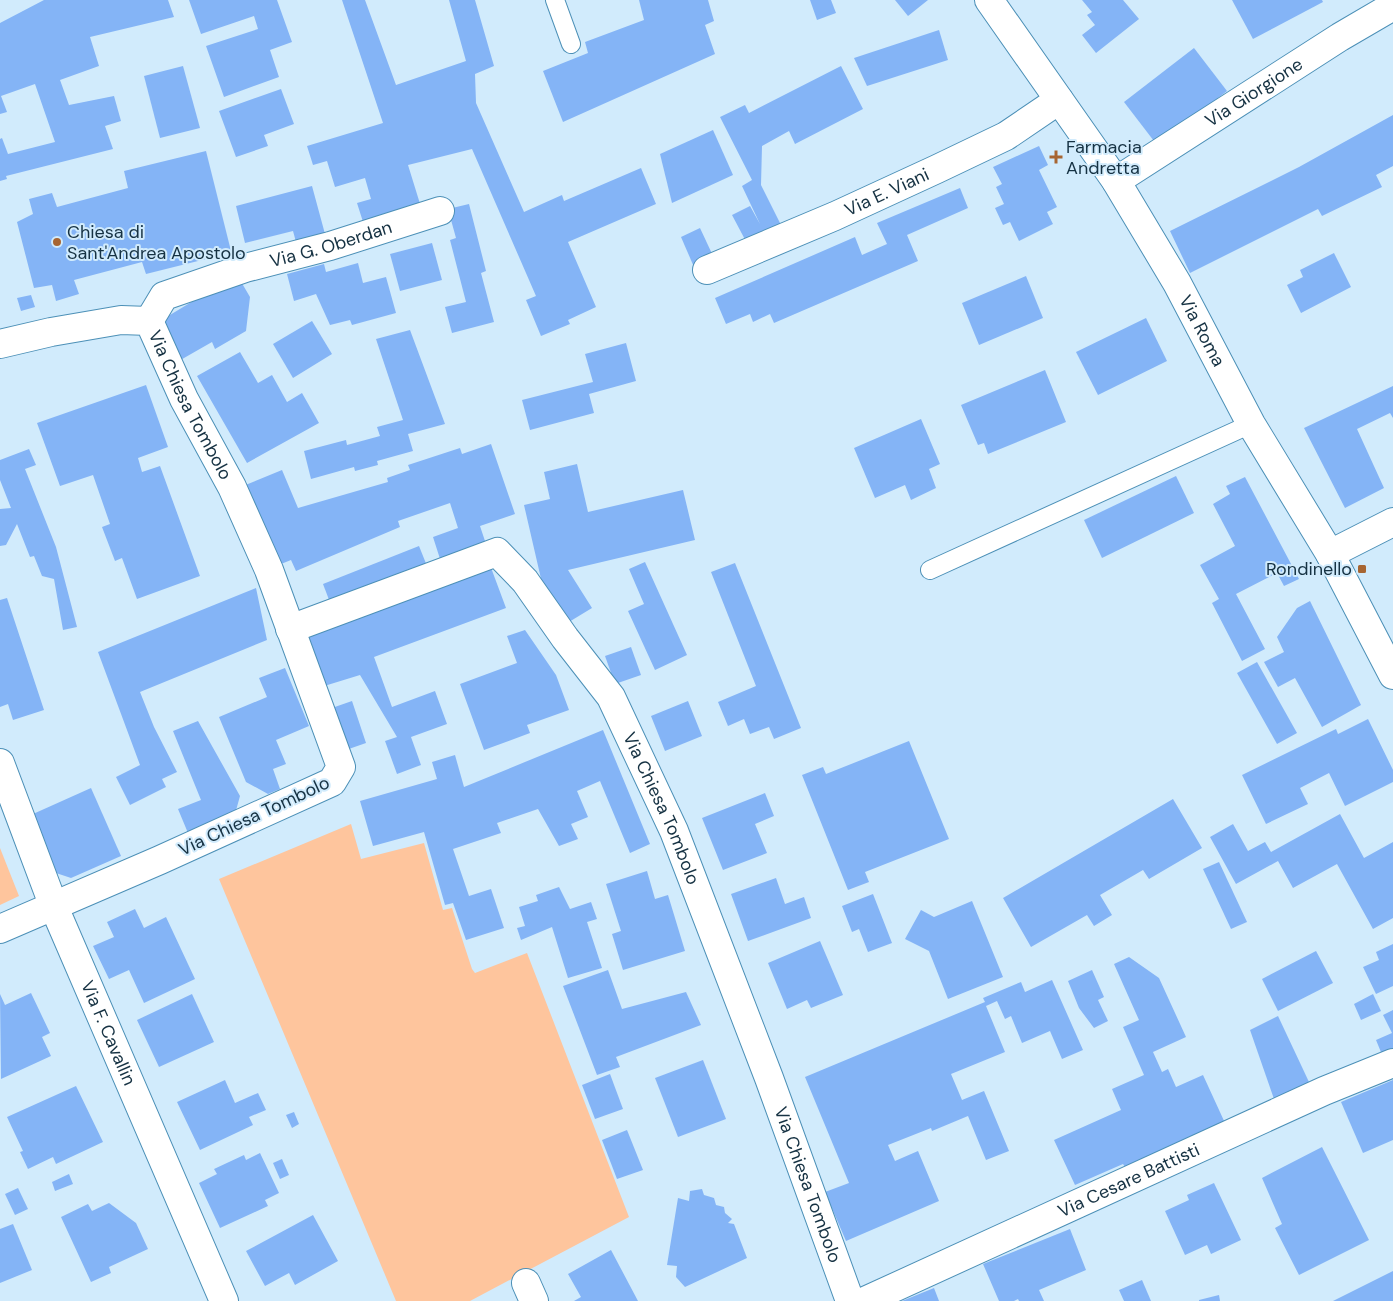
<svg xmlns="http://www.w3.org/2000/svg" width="1393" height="1301" font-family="'DM Sans',sans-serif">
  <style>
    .green { fill: #fec59d }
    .building { fill: #84b4f6 }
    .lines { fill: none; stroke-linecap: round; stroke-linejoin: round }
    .service-casing { stroke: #4c90b7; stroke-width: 20 }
    .minor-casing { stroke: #4c90b7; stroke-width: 30 }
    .tertiary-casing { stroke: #4c90b7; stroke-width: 30 }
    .secondary-casing { stroke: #4c90b7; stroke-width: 30 }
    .service { stroke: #fff; stroke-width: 18 }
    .minor { stroke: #fff; stroke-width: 28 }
    .tertiary { stroke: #fff; stroke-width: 28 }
    .secondary { stroke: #fff; stroke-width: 28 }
    .poi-dot { fill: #a76532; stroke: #d1ebfc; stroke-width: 2 }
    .labels { text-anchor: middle; stroke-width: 4; stroke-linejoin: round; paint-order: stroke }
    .street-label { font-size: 18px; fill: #163243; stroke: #d1ebfc }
    .poi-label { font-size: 18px; fill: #163243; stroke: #d1ebfc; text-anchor: start }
  </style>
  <rect width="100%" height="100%" fill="#d1ebfc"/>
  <g class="green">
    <path d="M351,824L361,859L424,843L443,910L452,908L472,969L475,973L527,953L629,1217L470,1301H396L219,879Z"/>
    <path d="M0,848L19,896L0,905Z"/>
  </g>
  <g class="building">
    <path d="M44,0H168L174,17L90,37L99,66L60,80L69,105L114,96L121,121L105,126L113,149L6,176L7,179L0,181V139L2,138L8,154L55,142L35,84L1,96L7,112L0,114V23Z"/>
    <path d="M189,0H277L292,42L270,50L279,77L224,97L206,46L258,29L254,16L201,34Z"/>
    <path d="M342,0H365L396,85L466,61L449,0H475L494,66L475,74L476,103L524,212L562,195L564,201L641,168L656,204L568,242L596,307L568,320L570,324L541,336L526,300L536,296L472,149L408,165L421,207L364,225L357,203L371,199L365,178L335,187L327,161L313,165L307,146L383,123Z"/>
    <path d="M639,0H708L714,21L705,25L715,54L563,122L543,71L588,53L585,42L644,20Z"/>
    <path d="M810,0H831L836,13L817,20Z"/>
    <path d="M895,0H928L908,16Z"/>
    <path d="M1082,0H1123L1139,19L1096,53L1082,35L1095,25L1087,15L1092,12Z"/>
    <path d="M1232,0H1322L1323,2L1253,39Z"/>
    <path d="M939,30L948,60L867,86L854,58Z"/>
    <path d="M1194,48L1227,91L1157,145L1124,102Z"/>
    <path d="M183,66L200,128L160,138L144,76Z"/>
    <path d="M841,66L863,109L795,144L789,131L762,146L761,185L784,231L750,249L732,215L750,206L760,224L742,186L752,180L720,117L745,105L749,113Z"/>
    <path d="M281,89L294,124L264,135L268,146L236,157L219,111Z"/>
    <path d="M1393,115V166L1376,175L1382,187L1322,216L1318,209L1190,273L1170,231L1299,167Z"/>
    <path d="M713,130L733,175L672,203L660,154Z"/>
    <path d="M1039,146L1048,165L1039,170L1057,207L1047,212L1053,224L1019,241L1010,222L1003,225L995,208L1004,204L996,187L1002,184L993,167Z"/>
    <path d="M206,151L231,251L206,259L146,274L142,262L74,280L79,294L56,301L52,285L34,288L17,222L33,214L29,199L52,193L57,207L128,188L124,171Z"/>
    <path d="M312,186L325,234L296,242L293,231L245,243L236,206Z"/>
    <path d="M960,188L968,208L907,235L918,261L774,323L770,314L753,322L750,314L726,324L715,298L855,237L862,255L887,244L877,223Z"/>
    <path d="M469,204L486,271L481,273L494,322L452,333L445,307L466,302L450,240L456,238L448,209Z"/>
    <path d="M700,228L714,258L694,267L681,237Z"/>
    <path d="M432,243L442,280L400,291L390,254Z"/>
    <path d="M1334,253L1351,287L1301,313L1287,285L1303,277L1300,270Z"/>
    <path d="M358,263L363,283L386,277L396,313L352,325L350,320L330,325L316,294L294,301L287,274L324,264L326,272Z"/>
    <path d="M1026,276L1043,318L979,345L962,303Z"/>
    <path d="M240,280L250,297L246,331L215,349L212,342L177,362L155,324L218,286Z"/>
    <path d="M31,295L35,307L21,311L17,298Z"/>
    <path d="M1146,318L1167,361L1098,395L1076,352Z"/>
    <path d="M312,321L332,354L293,378L273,344Z"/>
    <path d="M410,330L445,424L408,434L413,451L377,461L378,465L355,471L354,467L311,479L304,451L346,440L347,445L380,436L377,427L403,420L376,339Z"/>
    <path d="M626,343L636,381L589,394L594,413L530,430L522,400L593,382L585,354Z"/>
    <path d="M240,352L258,383L272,375L287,402L302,393L319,423L247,463L197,376Z"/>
    <path d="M1045,370L1066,422L988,454L984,443L978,445L961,405Z"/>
    <path d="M146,385L168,447L138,458L142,472L160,466L200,576L137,599L122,558L115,561L102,527L110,524L93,475L60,486L37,423Z"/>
    <path d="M1393,386V418L1390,413L1357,429L1384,488L1345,508L1304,428Z"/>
    <path d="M921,419L940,464L929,469L936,488L911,500L905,485L875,498L854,448Z"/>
    <path d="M491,444L515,514L480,526L487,547L441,562L433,537L458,528L450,503L398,521L400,527L296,571L291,560L276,566L243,486L282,470L298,508L388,482L387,478L410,470L408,465L460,448L462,454Z"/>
    <path d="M29,449L36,465L25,469L56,547L77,627L63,630L54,579L42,576L34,556L30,557L17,524L6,545L0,546V509L11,508L0,480V460Z"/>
    <path d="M577,464L588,512L683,490L695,540L568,570L592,608L564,625L545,596L524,505L550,499L544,472Z"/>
    <path d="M1176,476L1194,513L1102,558L1084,520Z"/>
    <path d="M1245,477L1299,579L1284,586L1277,573L1236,594L1265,649L1242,661L1212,603L1219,599L1200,565L1235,546L1213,504L1230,494L1226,486Z"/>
    <path d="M419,546L427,566L331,605L323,584Z"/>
    <path d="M645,562L687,655L655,670L628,611L644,604L629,569Z"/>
    <path d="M735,563L801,728L774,739L769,727L750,734L744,719L728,726L718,702L756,686L711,572Z"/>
    <path d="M490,565L506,608L374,657L392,707L435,691L447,724L411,737L421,765L397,774L385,741L397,737L360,675L321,687L302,635Z"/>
    <path d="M256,588L267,640L140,692L154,727L177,772L162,779L166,787L130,805L116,777L140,765L98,652Z"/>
    <path d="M7,598L44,710L13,720L8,704L0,707V600Z"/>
    <path d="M1310,601L1361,705L1322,727L1295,678L1278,687L1264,662L1284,652L1277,637L1297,608Z"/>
    <path d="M525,630L556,675L569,710L527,725L530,733L484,750L460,684L517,663L507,636Z"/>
    <path d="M631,647L641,675L615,684L605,656Z"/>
    <path d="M1257,662L1297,733L1277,744L1237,673Z"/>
    <path d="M285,668L309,726L276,740L286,764L273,769L280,789L268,794L246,782L219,717L267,697L259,678Z"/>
    <path d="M352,701L366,743L343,751L329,709Z"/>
    <path d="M688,701L702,736L665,751L651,716Z"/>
    <path d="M1368,719L1393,770V782L1345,806L1329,773L1300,788L1308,804L1266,824L1242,775L1336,729L1338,734Z"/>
    <path d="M198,721L240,796L235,814L188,833L178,809L201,800L173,731Z"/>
    <path d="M603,730L650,844L630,853L600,781L577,791L588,817L571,824L578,839L559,846L538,809L497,823L501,833L453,849L469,896L491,889L504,928L466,940L453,903L445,905L424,832L373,846L360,801L437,779L432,762L455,755L464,787Z"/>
    <path d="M909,741L949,839L865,872L869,882L848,890L802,775L823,767L826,774Z"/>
    <path d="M91,788L121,856L71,878L53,872L33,814Z"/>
    <path d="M765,793L774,816L755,824L767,853L723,870L702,818Z"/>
    <path d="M1173,799L1202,848L1149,879L1143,870L1100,895L1112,915L1094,926L1087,915L1031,947L1003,898Z"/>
    <path d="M1340,814L1364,858L1393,842V918L1373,929L1337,864L1293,888L1278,861L1236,884L1210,837L1233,824L1248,851L1265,842L1271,852Z"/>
    <path d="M1219,862L1247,922L1231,929L1203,869Z"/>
    <path d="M647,871L655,899L668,895L685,951L623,970L612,934L621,931L606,884Z"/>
    <path d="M776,878L785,904L804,897L811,918L748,941L731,894Z"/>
    <path d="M559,887L570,909L591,902L597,919L587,922L602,968L568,978L552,927L521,940L517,928L525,926L519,907L538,901L536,895Z"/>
    <path d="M873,894L892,943L868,952L859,929L852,932L842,906Z"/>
    <path d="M972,901L1003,977L948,999L929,951L905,939L921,910L934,917Z"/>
    <path d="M135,909L144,928L166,917L195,979L144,1003L129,970L109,979L93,946L114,937L107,922Z"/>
    <path d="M820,941L843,995L811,1008L807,1000L787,1009L768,963Z"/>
    <path d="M1393,944V986L1376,994L1363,967L1379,960L1376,952Z"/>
    <path d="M1316,951L1333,983L1278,1011L1262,979Z"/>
    <path d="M1129,957L1159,978L1186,1037L1153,1052L1162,1072L1168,1069L1176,1087L1203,1075L1225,1123L1125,1167L1123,1164L1075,1185L1054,1140L1121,1110L1112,1089L1144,1075L1123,1027L1139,1020L1114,964Z"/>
    <path d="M608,970L622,1009L686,992L701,1025L616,1057L620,1067L597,1075L563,986Z"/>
    <path d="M1092,970L1104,997L1098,1000L1108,1021L1094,1028L1079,1008L1068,981Z"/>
    <path d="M1052,980L1083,1050L1062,1059L1050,1031L1022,1043L1011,1016L1005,1019L997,1001L986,1006L1005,1052L951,1074L962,1100L984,1091L1009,1151L986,1160L968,1116L932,1131L931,1128L888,1145L895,1161L918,1151L939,1201L846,1241L825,1192L849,1183L805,1077L985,1002L983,998L1021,982L1025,992Z"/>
    <path d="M31,993L50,1033L42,1037L51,1056L1,1079L0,994L5,1005Z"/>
    <path d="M192,994L214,1042L159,1067L137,1020Z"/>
    <path d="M1373,994L1381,1011L1361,1020L1354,1004Z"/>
    <path d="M1393,1010V1053L1383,1057L1376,1040L1392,1033L1383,1015Z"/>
    <path d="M1278,1016L1309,1082L1274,1099L1250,1030Z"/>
    <path d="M703,1060L726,1119L678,1137L655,1078Z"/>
    <path d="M610,1074L623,1109L595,1119L582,1085Z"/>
    <path d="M225,1080L235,1103L258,1093L266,1110L249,1117L253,1125L200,1150L177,1102Z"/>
    <path d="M1393,1080V1140L1363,1153L1341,1102Z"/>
    <path d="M76,1086L103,1142L56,1164L53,1157L28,1169L20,1152L23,1151L7,1117Z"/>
    <path d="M294,1112L299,1124L292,1128L286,1115Z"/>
    <path d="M627,1130L643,1170L617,1179L602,1140Z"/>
    <path d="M1322,1147L1369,1240L1299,1275L1275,1228L1282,1224L1262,1178Z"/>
    <path d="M260,1153L279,1193L265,1200L268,1206L220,1228L199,1183L217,1174L214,1169L244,1155L246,1160Z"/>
    <path d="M282,1159L289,1175L280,1179L273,1163Z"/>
    <path d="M69,1174L73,1184L55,1191L52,1182Z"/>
    <path d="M1214,1183L1241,1240L1211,1254L1207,1245L1185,1255L1165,1211L1189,1200L1187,1195Z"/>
    <path d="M18,1188L28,1209L15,1215L5,1194Z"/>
    <path d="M702,1189L704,1195L714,1198L716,1205L724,1207L725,1213L732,1219L728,1223L734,1224L747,1258L685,1287L676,1277L677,1266L667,1265L678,1198L689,1201L690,1191Z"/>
    <path d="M109,1203L136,1223L148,1249L109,1267L111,1273L91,1282L61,1217L88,1204L92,1211Z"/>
    <path d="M313,1215L338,1261L295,1285L289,1273L265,1286L246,1251Z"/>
    <path d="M13,1224L32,1270L0,1283V1229Z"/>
    <path d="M1070,1229L1086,1270L1039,1290L1044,1301H1019L1018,1299L1014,1301H999L983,1264Z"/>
    <path d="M611,1250L638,1301H574L581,1297L568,1274Z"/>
    <path d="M1393,1271V1301H1333Z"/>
    <path d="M1142,1280L1151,1301H1124L1119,1290Z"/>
    <path d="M934,1288L939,1301H902Z"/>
    <path d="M1219,1295L1220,1301H1199V1300Z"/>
  </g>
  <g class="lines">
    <defs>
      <g id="service">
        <path d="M555,0L571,44"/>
        <path d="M930,570L1251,424"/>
      </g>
      <g id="minor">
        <path id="s1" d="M1116,181L1340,37L1393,6"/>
        <path id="s2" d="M707,270L835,216L937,169L1006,136L1059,100"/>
        <path id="s3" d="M149,321L164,296L245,268L330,246L440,211"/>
        <path id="s4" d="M0,344L51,332L121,320L149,321L184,399L232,487L269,570L341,767L332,782L160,860L0,929"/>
        <path d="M1330,554L1393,522"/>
        <path id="s5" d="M290,629L497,552L525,581L565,638L611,697L674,831L769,1078L850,1301"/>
        <path id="s6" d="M0,763L54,907L224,1301"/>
        <path d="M526,1283L534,1301"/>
      </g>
      <g id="tertiary">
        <path id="s7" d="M865,1301L1324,1091L1393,1063"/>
      </g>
      <g id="secondary">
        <path id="s8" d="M989,0L1116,181L1177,283L1251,424L1330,554L1393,675"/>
      </g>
    </defs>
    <use href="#service" class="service-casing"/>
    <use href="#minor" class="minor-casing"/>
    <use href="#tertiary" class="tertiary-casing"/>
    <use href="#secondary" class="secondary-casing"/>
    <use href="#service" class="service"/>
    <use href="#minor" class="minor"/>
    <use href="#tertiary" class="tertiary"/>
    <use href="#secondary" class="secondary"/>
  </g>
  <g class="poi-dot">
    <path d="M1053.5 149.5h5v5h5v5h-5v5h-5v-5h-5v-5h5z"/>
    <circle cx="57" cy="242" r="5"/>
    <rect x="1357" y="564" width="10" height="10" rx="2.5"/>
  </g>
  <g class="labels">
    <g class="street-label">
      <text dy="6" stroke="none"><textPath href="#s1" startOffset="164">Via Giorgione</textPath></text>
      <text dy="6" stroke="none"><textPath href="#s2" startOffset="196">Via E. Viani</textPath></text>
      <text dy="6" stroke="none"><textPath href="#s3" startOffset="204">Via G. Oberdan</textPath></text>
      <text dy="6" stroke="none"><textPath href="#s8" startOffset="394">Via Roma</textPath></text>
      <text dy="6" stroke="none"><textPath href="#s4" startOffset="245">Via Chiesa Tombolo</textPath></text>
      <text dy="6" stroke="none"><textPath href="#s5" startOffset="528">Via Chiesa Tombolo</textPath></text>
      <text transform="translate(254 816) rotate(-25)" y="6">Via Chiesa Tombolo</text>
      <text dy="6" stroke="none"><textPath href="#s6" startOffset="291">Via F. Cavallin</textPath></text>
      <text dy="6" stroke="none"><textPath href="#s7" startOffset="290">Via Cesare Battisti</textPath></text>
      <text dy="6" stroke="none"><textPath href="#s5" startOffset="932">Via Chiesa Tombolo</textPath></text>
    </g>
    <g class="poi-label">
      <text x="1066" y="153">Farmacia<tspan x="1066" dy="21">Andretta</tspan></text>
      <text x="67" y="238">Chiesa di<tspan x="67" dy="21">Sant'Andrea Apostolo</tspan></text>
      <text x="1352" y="575" text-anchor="end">Rondinello</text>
    </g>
  </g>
</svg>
